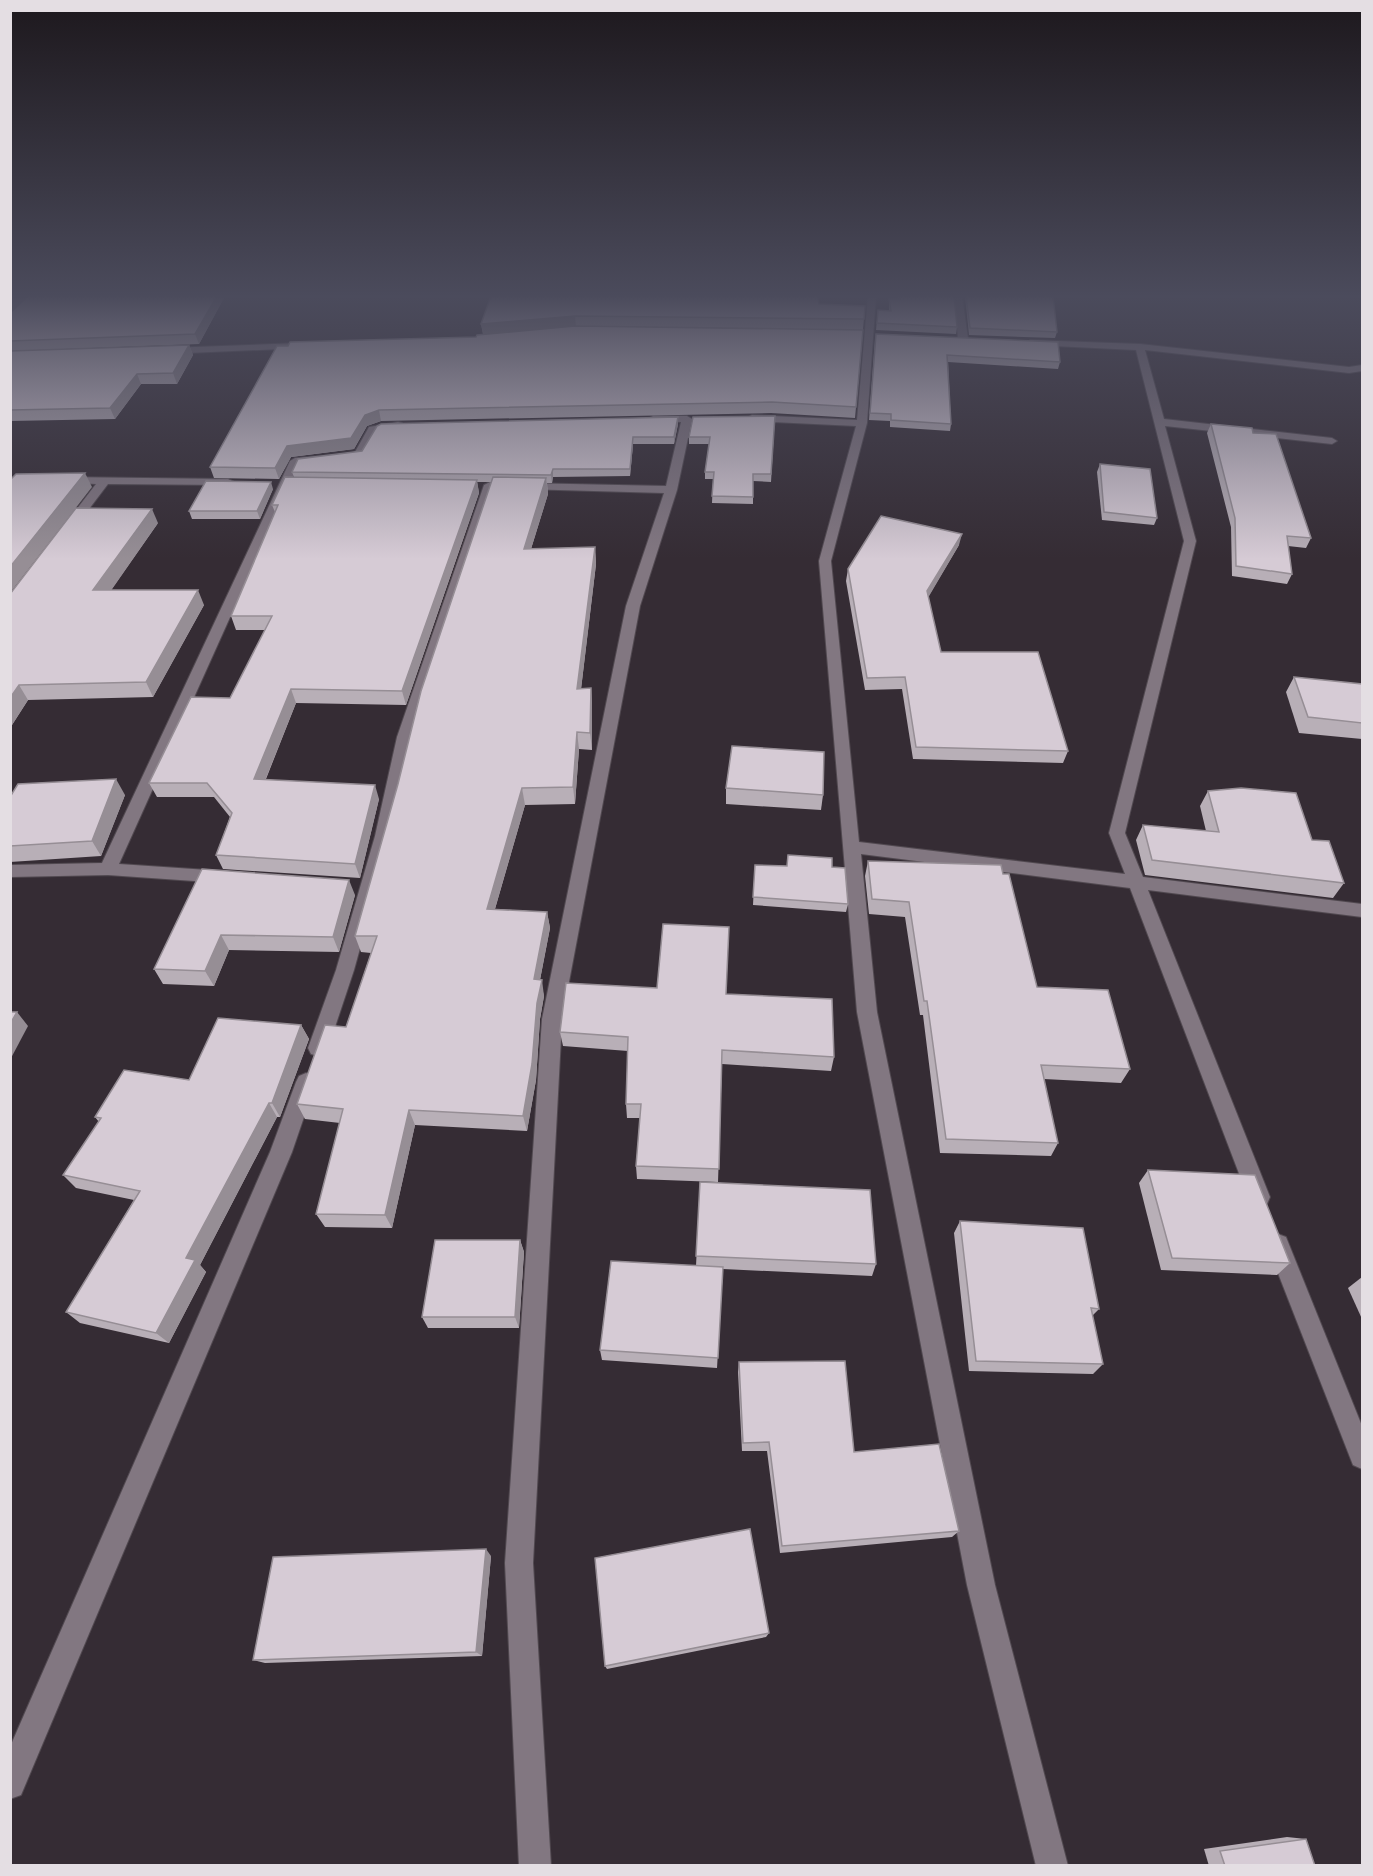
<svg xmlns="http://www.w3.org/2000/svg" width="1373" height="1876" font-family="Merriweather,serif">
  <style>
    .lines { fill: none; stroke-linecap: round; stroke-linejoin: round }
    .minor-casing { stroke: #514950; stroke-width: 2 }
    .minor { fill: #827781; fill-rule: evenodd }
    .wall { fill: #b8afb7 }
    .shaded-wall { fill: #968e95 }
    .building { fill: #d6cbd5; stroke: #968e95; stroke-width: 1.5 }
  </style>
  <rect width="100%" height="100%" fill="#352c34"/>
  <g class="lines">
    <defs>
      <g id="minor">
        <path d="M868,296H876L867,423L831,561L859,842L1125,874L1109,833L1184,541L1136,350L1033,345L1030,344V340L1140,344L1349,367L1362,365V371L1349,373L1145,350L1164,419L1332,438L1337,441L1332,444L1165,426L1196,541L1125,833L1143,877L1362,904V917L1148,890L1270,1197L1267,1204L1259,1207L1251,1204L1248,1197L1130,888L861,854L877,1012L995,1585L1068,1866H1036L967,1585L857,1012L819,561L856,426L752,421L747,418L752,415L857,420Z"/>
        <path d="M954,296H962L968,338L963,341L958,338Z"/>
        <path d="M301,343L304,344V348L166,354L161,351L166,348Z"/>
        <path d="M653,416H687L692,419L677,490L640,606L562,1019L533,1563L551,1866H519L505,1563L542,1019L626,606L664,493L523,489L517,486L523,483L666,486L681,422L649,421L648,419Z"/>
        <path d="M398,422L402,423V427L377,432L363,456L351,460L299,464L119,864L223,871L229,873L232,877L229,881L223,883L108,875L10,877V865L102,863L290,461L295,458L349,454L355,452L369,427Z"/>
        <path d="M64,477L228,479L234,482L228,485L108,484L73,530L69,531L63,527L96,484L60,482V478Z"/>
        <path d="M490,482L496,485L413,737L391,836L354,970L328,1048L325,1054L318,1056L311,1054L308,1048L336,970L375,836L397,737L484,485Z"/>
        <path d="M306,1073L313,1076L316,1082L292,1152L21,1795L10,1799V1747L270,1152L296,1082L299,1076Z"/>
        <path d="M1278,1234L1286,1237L1362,1426V1469L1353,1465L1267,1245L1270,1237Z"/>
      </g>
    </defs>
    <use href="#minor" class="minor-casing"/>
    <use href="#minor" class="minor"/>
  </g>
  <g class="wall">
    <path d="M10,296H27L16,308L28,296H225L199,344L10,351Z"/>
    <path d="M491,296L819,304L865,306L863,330L576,326L483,334L481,324Z"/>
    <path d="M898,296H954L957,327L956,334L876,330L878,310L889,311V299H898Z"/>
    <path d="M965,296H1053L1057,332L1055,338L969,335Z"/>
    <path d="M875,340L1060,362L1058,369L948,362L951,424L950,431L890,427V421L869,420Z"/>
    <path d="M189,345L193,355L177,384H141L115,419L10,421V351Z"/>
    <path d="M277,346L856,407L855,418L771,413L381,421L367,426L354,449L291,457L279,479L214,478L210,467Z"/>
    <path d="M775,416L771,482L753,481V504L712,503L713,479H705V472L709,444H689V437Z"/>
    <path d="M678,424L674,444H633L630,476L553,477L552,483H547L548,494L531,549L595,547L596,564L581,689L591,688L592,705V750L579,749L575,804L525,805L495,909L547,912L550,928L540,980L544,996L540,1019L536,1080L527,1131L415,1125L392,1228L325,1227L316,1214L340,1123L305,1119L297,1104L346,1027L371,953L361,952L355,936L492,482H477L479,493L406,705L296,703L266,779L379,799L360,878L223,869L216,855L230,817L214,797H157L149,783L230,698L265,630H236L231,616L275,512L272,505L294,477L292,472Z"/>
    <path d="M1211,424L1253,433L1311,538L1306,548L1288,546L1292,574L1287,584L1232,576L1231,527L1207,433Z"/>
    <path d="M1100,464L1157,518L1154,525L1102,520L1097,472Z"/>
    <path d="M273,489L260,519H192L189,511Z"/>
    <path d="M158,523L111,590L204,605L153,697L28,700L12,725H10V594Z"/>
    <path d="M959,545L928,597L941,652L1068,751L1063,763L913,759L902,689L865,690L846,581L848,569Z"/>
    <path d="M1294,677L1362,684V739L1299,733L1286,692Z"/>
    <path d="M726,788L823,795L821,810L726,804Z"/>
    <path d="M1208,791L1312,840L1344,883L1333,898L1145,875L1136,840L1143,825L1206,831L1200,806Z"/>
    <path d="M125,795L101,856L10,862V797Z"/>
    <path d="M788,855L832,867L848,904L846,912L753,905L755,865L787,866Z"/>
    <path d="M868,861L1003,874L1037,987L1130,1069L1121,1083L1044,1079L1058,1143L1051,1156L940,1153L923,1015H920L905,917L869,914L865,876Z"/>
    <path d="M202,869L355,895L339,952L229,950L214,986L163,984L154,969Z"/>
    <path d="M726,994L834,1057L831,1071L722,1064L718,1182L637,1179L636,1166L640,1118H627L626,1104L628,1051L563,1046L560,1032Z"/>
    <path d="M301,1025L309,1039L280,1117H277L200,1265L206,1272L169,1343L80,1323L66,1312L134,1200L76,1188L63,1175L99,1122L95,1117L189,1080Z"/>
    <path d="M1148,1170L1290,1263L1277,1275L1161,1270L1139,1183Z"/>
    <path d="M700,1182L876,1264L872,1276L723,1269L717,1368L602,1360L600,1350L696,1266Z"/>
    <path d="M960,1221L1099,1309L1092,1316L1103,1364L1093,1374L969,1371L954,1233Z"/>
    <path d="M520,1240L524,1252L519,1328H428L422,1317Z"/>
    <path d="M1362,1277V1319L1348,1288Z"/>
    <path d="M739,1362L854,1452L959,1531L952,1537L780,1553L767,1451H742L738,1372Z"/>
    <path d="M491,1556L482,1656L265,1663L253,1660Z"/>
    <path d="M769,1633L766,1637L607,1669L605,1666Z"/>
    <path d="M1287,1837L1306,1839L1315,1866H1209L1204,1849Z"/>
  </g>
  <g class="shaded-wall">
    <path d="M14,296H27L10,313V299Z"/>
    <path d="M217,296H225L199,344L195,334Z"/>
    <path d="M575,316L576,326L483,334L481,324Z"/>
    <path d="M189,345L193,355L177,384L173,373Z"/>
    <path d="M137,374L141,384L115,419L110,408Z"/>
    <path d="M379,410L381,421L367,426L354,449L291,457L279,479L275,468L287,446Z"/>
    <path d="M678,417V424L674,444V437Z"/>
    <path d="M633,437V444L630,476V469Z"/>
    <path d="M553,469V477L552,483L551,475Z"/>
    <path d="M85,473L92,487L10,593V567Z"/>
    <path d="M546,478L548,494L526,565L524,549Z"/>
    <path d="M477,480L479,493L406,705L402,691Z"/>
    <path d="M271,482L273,489L260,519L257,511Z"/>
    <path d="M152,509L158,523L101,605L93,590Z"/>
    <path d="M962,534L959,545L925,603L927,591Z"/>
    <path d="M595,547L596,564L579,706L577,689Z"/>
    <path d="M198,590L204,605L153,697L146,682Z"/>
    <path d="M19,685L28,700L12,725L10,722V698Z"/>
    <path d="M591,688L592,705V750L590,733Z"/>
    <path d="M291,689L296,703L260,793L254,779Z"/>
    <path d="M577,732L579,749L575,804L573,787Z"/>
    <path d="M116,779L125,795L101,856L92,841Z"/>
    <path d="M375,785L379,799L360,878L355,864Z"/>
    <path d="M522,788L525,805L490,926L487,909Z"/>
    <path d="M349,880L355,895L339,952L333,937Z"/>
    <path d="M547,912L550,928L537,995L534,979Z"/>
    <path d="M221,935L229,950L214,986L205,971Z"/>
    <path d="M542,980L544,996L540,1019L536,1080L527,1131L523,1116L537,1003Z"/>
    <path d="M17,1012L28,1026L10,1060V1024Z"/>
    <path d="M301,1025L309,1039L280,1117L272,1103Z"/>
    <path d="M269,1103L277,1117L200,1265L206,1272L169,1343L156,1333L186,1258Z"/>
    <path d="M409,1110L415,1125L392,1228L385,1215Z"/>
    <path d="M520,1240L524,1252L519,1328L515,1317Z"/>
    <path d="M486,1549L491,1556L482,1656L476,1652Z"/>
  </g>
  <g class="building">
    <path d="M28,296H217L195,334L10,341V313Z"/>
    <path d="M491,296H817L819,304L865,306L864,319L575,316L481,324Z"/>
    <path d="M899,296H954L957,327L877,323L878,310L891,311L889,299H900Z"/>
    <path d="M966,296H1053L1057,332L970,328Z"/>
    <path d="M575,326L863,330L856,407L772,402L379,410L365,415L351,438L287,446L275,468L210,467L277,346H288L290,342L476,337L477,335Z"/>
    <path d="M876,334L1058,342L1060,362L947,355L951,424L891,420V414L870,413Z"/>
    <path d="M189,345L173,373L137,374L110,408L10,410V351Z"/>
    <path d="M775,416L771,474H753V497L712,496L714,472H705L710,437H689L693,417Z"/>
    <path d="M678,417L674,437H633L630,469H553L551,475L292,472L298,459L362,451L377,426L381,424Z"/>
    <path d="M1211,424L1252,428L1253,433L1276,434L1311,538L1287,536L1292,574L1236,566L1235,518Z"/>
    <path d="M1100,464L1150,469L1157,518L1104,512Z"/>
    <path d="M85,473L10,567V480L16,474Z"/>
    <path d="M285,477L477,480L402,691L291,689L254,779L375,785L355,864L216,855L232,813L207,783H149L191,697L230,698L272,616H231L278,505H272Z"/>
    <path d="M493,477L546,478L524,549L595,547L577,689L591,688L590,733L577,732L573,787L522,788L487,909L547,912L534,979L542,980L537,1003L532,1064L523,1116L409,1110L385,1215L316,1214L343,1109L297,1104L325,1025L346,1027L377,936H355L398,784L421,691Z"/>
    <path d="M206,481L271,482L257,511H189Z"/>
    <path d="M76,508L152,509L93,590H198L146,682L19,685L10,698V594Z"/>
    <path d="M881,516L962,534L927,591L941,652H1038L1068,751L916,747L905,677L867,678L848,569Z"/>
    <path d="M1294,677L1362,684V723L1308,717Z"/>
    <path d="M732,746L824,752L823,795L726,788Z"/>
    <path d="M116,779L92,841L10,846V797L18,784Z"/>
    <path d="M1241,788L1296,793L1312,840L1329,841L1344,883L1152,860L1143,825L1219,832L1208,791Z"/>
    <path d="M788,855L832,858V867L845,868L848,904L753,897L755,865L787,866Z"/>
    <path d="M868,861L1001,865L1003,874H1009L1037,987L1108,990L1130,1069L1041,1065L1058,1143L946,1139L927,1001H924L909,902L872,899Z"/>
    <path d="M202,869L349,880L333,937L221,935L205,971L154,969Z"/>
    <path d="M663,924L729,927L726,994L832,999L834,1057L722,1050L719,1169L636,1166L641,1104H626L628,1037L560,1032L566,983L657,988Z"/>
    <path d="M10,1012H17L10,1024Z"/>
    <path d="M218,1018L301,1025L272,1103H269L186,1258L195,1260L156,1333L66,1312L140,1191L63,1175L101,1118L95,1117L124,1070L189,1080Z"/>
    <path d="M1148,1170L1255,1175L1290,1263L1172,1258Z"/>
    <path d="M700,1182L870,1190L876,1264L696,1256Z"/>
    <path d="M960,1221L1083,1228L1099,1309L1091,1308L1103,1364L976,1361Z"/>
    <path d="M435,1240H520L515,1317H422Z"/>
    <path d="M611,1261L723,1267L718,1358L600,1350Z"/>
    <path d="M845,1361L854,1452L939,1444L959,1531L782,1546L769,1442L743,1443L739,1362Z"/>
    <path d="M750,1529L769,1633L605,1666L595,1558Z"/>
    <path d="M486,1549L476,1652L253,1660L273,1557Z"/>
    <path d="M1306,1839L1315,1866H1225L1220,1851Z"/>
  </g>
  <linearGradient id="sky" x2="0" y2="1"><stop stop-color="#1d181d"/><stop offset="0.53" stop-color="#4b4b5c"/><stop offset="1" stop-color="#4b4b5c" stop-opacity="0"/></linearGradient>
  <rect width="1373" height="559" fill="url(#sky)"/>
  <rect width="1373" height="1876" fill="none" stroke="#e4dee3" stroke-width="24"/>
</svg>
